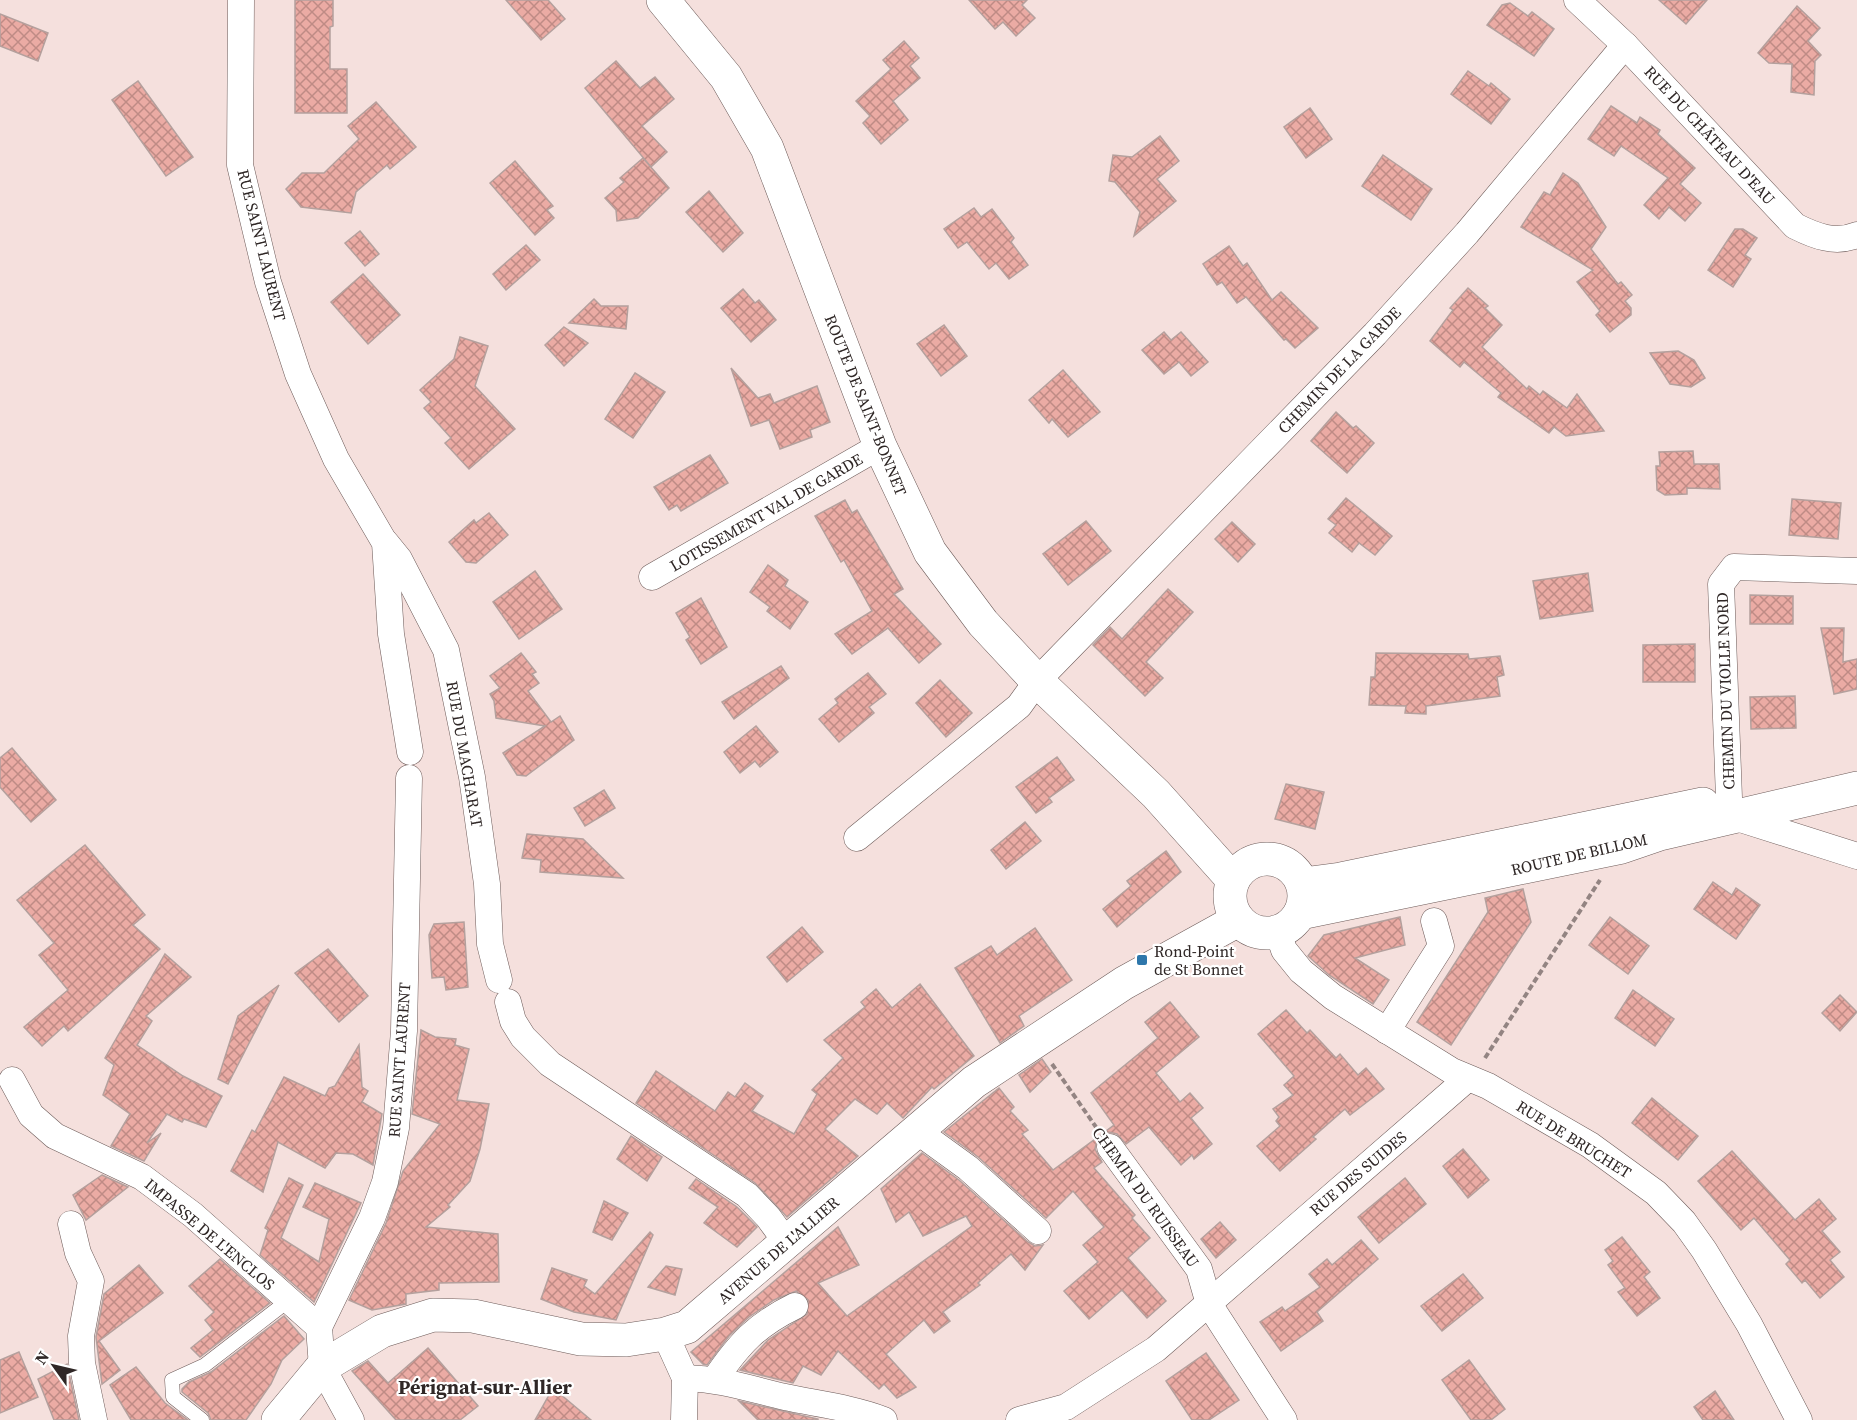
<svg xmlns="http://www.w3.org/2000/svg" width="1857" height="1420" font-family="'Source Serif 4',serif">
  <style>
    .building { fill: url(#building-cross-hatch); stroke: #b4a09d; stroke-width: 1.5 }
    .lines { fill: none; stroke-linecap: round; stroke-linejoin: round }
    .lane-casing { stroke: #6d5b59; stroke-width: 15 }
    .street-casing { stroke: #6d5b59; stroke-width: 27 }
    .secondary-casing { stroke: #6d5b59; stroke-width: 34 }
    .path { stroke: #938482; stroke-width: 4; stroke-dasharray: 6 3; stroke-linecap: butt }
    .lane { stroke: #fff; stroke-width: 14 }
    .street { stroke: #fff; stroke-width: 26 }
    .secondary { stroke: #fff; stroke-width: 33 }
    .poi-dot { fill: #2e77ab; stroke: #fff; stroke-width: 2 }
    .labels { text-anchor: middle; stroke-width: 4.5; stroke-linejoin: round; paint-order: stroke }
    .street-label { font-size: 16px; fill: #2f2726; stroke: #fff }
    .poi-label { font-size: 16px; fill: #2f2726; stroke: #fff; text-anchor: start }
    .quarter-label { font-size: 20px; font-weight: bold; fill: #2f2726; stroke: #fff }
  </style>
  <defs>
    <pattern id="building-cross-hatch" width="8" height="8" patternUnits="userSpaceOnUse" patternTransform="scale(1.5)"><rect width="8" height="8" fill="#ebaba4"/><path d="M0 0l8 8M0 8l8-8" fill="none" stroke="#bf8b85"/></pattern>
  </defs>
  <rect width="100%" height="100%" fill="#f5e0dd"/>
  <g class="building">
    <path d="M295,0H333V26L330,27V69H347V113H295Z"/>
    <path d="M506,0H548L565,19L541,40Z"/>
    <path d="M969,0H1027L1022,5L1035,18L1016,36L1003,22L995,29Z"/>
    <path d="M1659,0H1707L1686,24Z"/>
    <path d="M1510,3L1528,16L1532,12L1554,29L1534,56L1487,25L1502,5Z"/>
    <path d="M1797,6L1820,28L1808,41L1821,55L1815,61L1814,95L1791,92L1792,64L1769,63L1758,53Z"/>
    <path d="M0,14L48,33L38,61L0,46Z"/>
    <path d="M904,41L919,58L910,66L920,78L893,101L908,120L881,144L863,123L870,116L856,101L891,69L883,60Z"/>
    <path d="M616,61L640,88L655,77L674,99L642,126L667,152L651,167L585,88Z"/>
    <path d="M1468,71L1489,86L1491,83L1510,99L1491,124L1451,94Z"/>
    <path d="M138,81L193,157L166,176L112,100Z"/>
    <path d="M376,102L416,147L390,169L387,165L356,192L351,213L301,207L286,189L302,173H324L359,139L348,126Z"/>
    <path d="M1611,106L1637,123L1640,117L1660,130L1658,134L1695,168L1680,184L1701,203L1685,221L1669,207L1659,219L1644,205L1668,178L1621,146L1614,156L1588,139Z"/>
    <path d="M1310,108L1332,139L1306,158L1284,127Z"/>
    <path d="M1160,136L1179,161L1157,179L1176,201L1134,236L1140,212L1115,182L1109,181L1113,155L1132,157Z"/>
    <path d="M1383,155L1432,189L1411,220L1362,186Z"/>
    <path d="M643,158L669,188L638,218L617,221L616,210L605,198L624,182L620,178Z"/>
    <path d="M515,161L553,206L547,210L554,218L535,235L490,183Z"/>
    <path d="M1563,173L1578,183L1606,227L1591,249L1618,284L1621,282L1632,295L1625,301L1631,308V315L1610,332L1596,315L1600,311L1577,282L1593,270L1521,227L1544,192L1550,195Z"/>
    <path d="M709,191L743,233L723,252L686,212Z"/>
    <path d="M974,208L981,217L992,209L1014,238L1011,242L1028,265L1009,279L996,263L989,269L967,242L958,248L944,229Z"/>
    <path d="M1735,229H1743L1757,238L1745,255L1751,259L1733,287L1708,270Z"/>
    <path d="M360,231L379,254L365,266L345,243Z"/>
    <path d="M526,245L540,260L506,290L493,274Z"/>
    <path d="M1229,246L1243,266L1247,263L1272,300L1281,292L1318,328L1295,348L1286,339L1284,340L1246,297L1237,303L1222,282L1217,285L1203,264Z"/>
    <path d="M363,274L400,315L368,344L331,302Z"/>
    <path d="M1468,288L1488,306L1485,308L1502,325L1482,347L1527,389L1529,386L1540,395L1543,391L1567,408L1577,394L1604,431L1566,436L1554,427L1549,433L1498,397L1501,393L1464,362L1460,367L1430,341L1453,310L1450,308Z"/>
    <path d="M743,289L755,303L759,300L776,320L751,342L721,308Z"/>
    <path d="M594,299L601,306H628L626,329L569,323Z"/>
    <path d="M944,325L967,356L941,376L917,344Z"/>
    <path d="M564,327L588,343L564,366L545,345Z"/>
    <path d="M1164,332L1171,340L1181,332L1208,362L1191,376L1179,362L1164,374L1142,350Z"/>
    <path d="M460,337L488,346L475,386L515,429L469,469L445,443L451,438L424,408L431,402L420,390L454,359Z"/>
    <path d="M1678,351L1694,360L1705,378L1691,387L1670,384L1650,353Z"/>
    <path d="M731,368L758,398L770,394L774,403L817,386L830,422L810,430L812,437L780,449L769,420L751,426Z"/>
    <path d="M1063,370L1100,412L1068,437L1052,419L1049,423L1029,400Z"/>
    <path d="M635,373L665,392L633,438L605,419Z"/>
    <path d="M1336,412L1353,428L1356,426L1374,443L1347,473L1311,441Z"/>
    <path d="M1693,451L1694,464H1719L1720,489L1687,488V494L1665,495L1657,490L1656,466H1660L1659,452Z"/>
    <path d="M710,455L728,483L681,511L677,505L669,510L654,487Z"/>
    <path d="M1346,498L1392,536L1375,555L1359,543L1352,552L1329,533L1336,525L1328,519Z"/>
    <path d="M1792,499L1841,503L1838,539L1789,535Z"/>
    <path d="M845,500L852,513L857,510L903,589L894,594L941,644L919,663L888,628L852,654L835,634L872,611L844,560L841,562L815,516Z"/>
    <path d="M489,513L508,535L476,563L466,562L449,542L474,520L476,523Z"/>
    <path d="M1086,521L1111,551L1068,585L1043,554Z"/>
    <path d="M1232,522L1255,544L1238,562L1215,539Z"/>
    <path d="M768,565L788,580L785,586L808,602L790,629L767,611L770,607L750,592Z"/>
    <path d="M535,571L562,609L519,639L493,602Z"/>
    <path d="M1588,573L1593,611L1540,619L1533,581Z"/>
    <path d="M1168,589L1193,612L1146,662L1163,678L1145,696L1093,645L1110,627L1122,639Z"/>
    <path d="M1750,595L1793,596V624H1750Z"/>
    <path d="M701,598L727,647L701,664L686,640L690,637L676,613Z"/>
    <path d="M1821,628H1844L1843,662L1857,659V689L1834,694Z"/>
    <path d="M1695,644V682H1643V645Z"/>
    <path d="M521,653L536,672L532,674L539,683L528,691L551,722L560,716L574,740L526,776L517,775L503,753L545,726L496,718L494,701L490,694L500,688L490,676Z"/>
    <path d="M1376,653L1468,654L1469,659L1500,656L1504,675L1497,677L1500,696L1426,706V714L1405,713L1406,706L1369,705L1371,677H1375Z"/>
    <path d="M781,666L789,678L734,719L722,702Z"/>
    <path d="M868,673L886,694L869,707L874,713L839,742L819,719L838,703L835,699Z"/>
    <path d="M940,680L972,713L946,737L916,703Z"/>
    <path d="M1795,696L1796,728L1751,729L1750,697Z"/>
    <path d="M756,726L778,752L760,767L755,761L740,773L724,752Z"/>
    <path d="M12,748L56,800L31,822L0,787V758Z"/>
    <path d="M1057,757L1074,780L1049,798L1052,802L1036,813L1016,787Z"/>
    <path d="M1286,784L1324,792L1315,829L1275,819Z"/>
    <path d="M604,790L615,808L585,826L574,808Z"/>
    <path d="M1025,822L1041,841L1006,869L991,850Z"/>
    <path d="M527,834L583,839L623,878L540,872L541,860L522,858Z"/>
    <path d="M85,845L145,915L133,925L160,949L68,1031L64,1026L42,1046L24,1027L68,990L39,955L54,943L17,900Z"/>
    <path d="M1166,851L1181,872L1117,927L1103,909L1131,886L1127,881Z"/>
    <path d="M1713,882L1732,895L1736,888L1760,905L1736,939L1694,909Z"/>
    <path d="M1523,889L1531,922L1451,1045L1417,1022L1488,912L1485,898Z"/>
    <path d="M1400,917L1405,945L1355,958L1389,980L1373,1004L1329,975L1308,956L1324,935Z"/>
    <path d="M1610,917L1649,946L1628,974L1589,945Z"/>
    <path d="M464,922L468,987L446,990L444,977L432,978L429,935L434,924Z"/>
    <path d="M802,927L823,952L787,982L767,957Z"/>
    <path d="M1035,928L1072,980L1019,1016L1024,1026L1000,1043L955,968L991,946L997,955Z"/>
    <path d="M328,949L368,996L339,1022L295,973Z"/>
    <path d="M165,954L191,977L146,1016L152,1021L137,1045L183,1076L222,1096L206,1127L184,1119L182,1122L167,1114L147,1143L161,1133L144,1161L111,1146L130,1114L103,1095L114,1065L105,1058Z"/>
    <path d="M920,984L974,1056L934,1089L932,1087L903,1118L887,1103L877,1114L855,1099L825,1129L858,1156L787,1217L755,1183L636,1103L656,1071L715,1111L728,1092L735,1097L745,1083L763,1096L752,1111L794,1134L817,1094L812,1090L843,1058L824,1040L865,1007L861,1002L876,989L892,1008Z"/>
    <path d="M279,985L228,1084L218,1079L238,1016Z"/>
    <path d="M1633,990L1674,1019L1655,1046L1615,1018Z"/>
    <path d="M1840,995L1857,1012L1840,1031L1822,1013Z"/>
    <path d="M1170,1002L1199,1037L1156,1073L1180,1102L1190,1093L1203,1108L1191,1118L1212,1144L1194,1159L1192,1155L1181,1165L1149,1127L1126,1144L1117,1134L1109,1132L1097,1140L1095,1149L1102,1162L1094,1168L1135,1215L1132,1218L1150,1238L1128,1258L1166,1301L1147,1318L1122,1290L1089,1319L1064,1291L1098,1262L1083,1245L1104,1227L1073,1191L1046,1218L978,1157L944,1132L999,1088L1014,1107L1010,1111L1028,1130L1022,1134L1053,1170L1114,1125L1091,1093L1158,1038L1145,1022Z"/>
    <path d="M1286,1010L1307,1033L1310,1030L1336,1058L1340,1054L1358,1075L1366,1068L1384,1089L1350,1115L1345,1109L1313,1137L1316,1139L1280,1171L1257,1146L1280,1126L1276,1121L1279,1117L1273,1109L1293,1095L1284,1085L1294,1076L1258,1034Z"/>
    <path d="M421,1030L435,1037L456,1039L455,1045L469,1049L457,1100L489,1104L480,1149L470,1181L448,1205L450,1207L426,1227L498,1234L499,1282L439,1283V1290L406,1294V1304L372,1310L349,1300L386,1223L403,1171L440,1124L412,1114Z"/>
    <path d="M359,1045L362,1087L368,1091L362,1102L382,1114L373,1165L353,1154L336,1153L325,1168L278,1142L263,1192L231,1171L252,1130L255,1132L284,1077L325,1096L329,1088L335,1086Z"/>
    <path d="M1042,1059L1051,1072L1030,1092L1019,1075Z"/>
    <path d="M1652,1098L1698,1136L1678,1160L1632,1123Z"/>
    <path d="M631,1136L662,1157L647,1181L617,1159Z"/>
    <path d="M1463,1149L1489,1180L1468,1198L1443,1166Z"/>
    <path d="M1732,1151L1795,1220L1819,1199L1836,1219L1822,1231L1840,1252L1830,1260L1844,1277L1820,1298L1805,1280L1802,1283L1786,1264L1790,1260L1754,1218L1741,1230L1698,1181Z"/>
    <path d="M922,1153L959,1180L1028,1242L1035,1246L1043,1245L1025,1270L1011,1254L978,1283L980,1285L943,1312L950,1321L934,1333L924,1320L886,1354L916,1387L897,1398L884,1384L879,1389L838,1351L821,1375L803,1366L793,1383L740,1370L768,1340L807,1314L808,1300L796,1291L774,1300L749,1317L729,1336L707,1365L703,1364L691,1352L838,1227L859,1265L818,1283L847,1316L972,1226L966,1216L923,1236L909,1212L896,1222L881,1189Z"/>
    <path d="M102,1175L128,1187L86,1220L73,1195Z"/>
    <path d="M289,1178L303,1185L281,1238L319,1262L329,1219L303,1207L315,1183L361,1203L314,1302L260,1255L268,1230L265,1228Z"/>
    <path d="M1405,1178L1426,1204L1379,1243L1358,1217Z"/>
    <path d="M696,1179L737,1207L757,1227L737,1247L704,1223L718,1207L689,1188Z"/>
    <path d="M604,1201L628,1213L612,1240L593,1232Z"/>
    <path d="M1220,1222L1236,1240L1216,1258L1201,1239Z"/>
    <path d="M650,1232L653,1235L616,1320L574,1312L541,1299L552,1268L587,1280L584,1286L595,1294Z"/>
    <path d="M1622,1237L1650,1272L1644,1277L1660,1298L1637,1316L1618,1292L1625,1288L1608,1265L1613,1261L1605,1250Z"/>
    <path d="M1361,1240L1378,1259L1317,1312L1323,1321L1281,1351L1260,1322L1282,1307L1285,1311L1320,1287L1309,1274L1327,1259L1332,1265Z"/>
    <path d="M220,1259L270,1303L200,1357L191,1348L213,1330L205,1320L214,1312L189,1286Z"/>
    <path d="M139,1265L163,1293L99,1341L120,1370L102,1384L96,1337L104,1294Z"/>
    <path d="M666,1266L682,1269L675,1295L648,1287Z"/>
    <path d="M1463,1274L1483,1298L1442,1331L1421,1306Z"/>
    <path d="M284,1316L304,1339L282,1360L271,1384L246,1420H211L208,1413L182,1392V1389L189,1382L211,1372Z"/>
    <path d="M428,1348L478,1406L460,1420H396L352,1371L368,1361L388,1383Z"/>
    <path d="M19,1352L38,1397L0,1413V1360Z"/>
    <path d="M1206,1353L1239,1400L1209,1420H1192L1166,1381Z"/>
    <path d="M1469,1360L1505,1409L1491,1420H1471L1442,1380Z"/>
    <path d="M67,1364L79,1420H54L38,1379Z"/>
    <path d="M136,1367L165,1403L188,1420H131L110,1385Z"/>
    <path d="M553,1388L591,1420H535Z"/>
    <path d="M1715,1391L1734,1420H1703L1694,1407Z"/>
    <path d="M739,1401L818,1419V1420H758Z"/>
  </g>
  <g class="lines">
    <defs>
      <path id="lane" d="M202,1420L173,1397L172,1380L205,1365L289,1300"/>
      <g id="street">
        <path d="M241,0L240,165L268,282L298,374L336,459L385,543L391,634L410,752"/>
        <path d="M1577,0L1625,45L1795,226C1815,236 1835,244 1857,235"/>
        <path d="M386,543L399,559L446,650L472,777L487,884L490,944L499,980"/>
        <path d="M652,577L880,446"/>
        <path d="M1729,798L1721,584L1734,567L1857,571"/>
        <path d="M1734,817L1857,856"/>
        <path d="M857,838L1019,706L1037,681L1375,334L1467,233L1625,45"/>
        <path d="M1278,932L1284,950L1301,971L1333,997L1452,1071L1488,1086L1590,1145L1656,1193L1684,1222L1704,1250L1749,1324L1799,1420"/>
        <path d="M508,1002L513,1021L523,1037L550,1064L747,1195L768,1217L787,1243"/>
        <path d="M1387,1031L1441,946L1434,921"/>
        <path d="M12,1080L31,1115L55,1136L142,1177L193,1215L319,1327L322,1367L351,1420"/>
        <path d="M917,1131L968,1168L1038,1231"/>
        <path d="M1110,1147L1199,1269L1209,1304L1284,1420"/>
        <path d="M71,1224L78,1253L91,1281L81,1336L82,1363L94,1420"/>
        <path d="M319,1327L372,1218L385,1182L396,1128L404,1031L409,778"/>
        <path d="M665,1334L685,1378L684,1420"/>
        <path d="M685,1378C723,1379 749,1389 785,1397C818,1404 853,1408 884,1420"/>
        <path d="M715,1379C739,1344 756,1325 795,1306"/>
        <path d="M1019,1420L1066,1407L1156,1349L1467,1079"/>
      </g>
      <g id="secondary">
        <path d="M663,0L726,77L767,148L880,446L930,552L983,623L1037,681L1156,794L1233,880"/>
        <circle cx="1267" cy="896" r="37"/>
        <path d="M1303,884L1341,879L1703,804"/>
        <path d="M1300,913L1622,847L1660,834L1857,788"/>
        <path d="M278,1420L322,1367L382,1331L433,1315L473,1316L581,1339L626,1340L665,1334L687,1327L974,1082L1124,983L1238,920"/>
      </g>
    </defs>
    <use href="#lane" class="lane-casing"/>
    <use href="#street" class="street-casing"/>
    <use href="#secondary" class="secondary-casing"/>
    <g class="path">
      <path d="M1485,1058L1600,880"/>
      <path d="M1052,1064L1096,1127"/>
    </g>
    <use href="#lane" class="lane"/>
    <use href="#street" class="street"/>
    <use href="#secondary" class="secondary"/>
  </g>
  <rect class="poi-dot" x="1136" y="954" width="12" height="12" rx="3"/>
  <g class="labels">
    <g class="street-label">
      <text transform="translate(1710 135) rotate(47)" y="6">RUE DU CHÂTEAU D'EAU</text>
      <text transform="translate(262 245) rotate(76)" y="6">RUE SAINT LAURENT</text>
      <text transform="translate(1339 370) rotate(-46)" y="6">CHEMIN DE LA GARDE</text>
      <text transform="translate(866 405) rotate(68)" y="6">ROUTE DE SAINT-BONNET</text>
      <text transform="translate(766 512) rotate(-30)" y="6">LOTISSEMENT VAL DE GARDE</text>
      <text transform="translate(1725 691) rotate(-92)" y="6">CHEMIN DU VIOLLE NORD</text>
      <text transform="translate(465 754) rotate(80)" y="6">RUE DU MACHARAT</text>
      <text transform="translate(1579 854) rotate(-13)" y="6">ROUTE DE BILLOM</text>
      <text transform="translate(399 1060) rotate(-86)" y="6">RUE SAINT LAURENT</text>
      <text transform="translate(1574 1139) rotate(32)" y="6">RUE DE BRUCHET</text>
      <text transform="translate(1358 1173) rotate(-40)" y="6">RUE DES SUIDES</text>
      <text transform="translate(1146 1197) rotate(54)" y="6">CHEMIN DU RUISSEAU</text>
      <text transform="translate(210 1234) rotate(40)" y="6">IMPASSE DE L'ENCLOS</text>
      <text transform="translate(778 1250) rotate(-41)" y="6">AVENUE DE L'ALLIER</text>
    </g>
    <g class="poi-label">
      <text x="1154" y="957">Rond-Point<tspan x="1154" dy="18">de St Bonnet</tspan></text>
    </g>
    <g class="quarter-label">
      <text x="485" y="1394">Pérignat-sur-Allier</text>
    </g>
  </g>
  <g transform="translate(54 1366) rotate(304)" stroke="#ffffff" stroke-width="4.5" paint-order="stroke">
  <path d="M0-4.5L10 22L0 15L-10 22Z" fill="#2f2726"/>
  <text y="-9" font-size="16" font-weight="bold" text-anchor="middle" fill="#2f2726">N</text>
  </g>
</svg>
